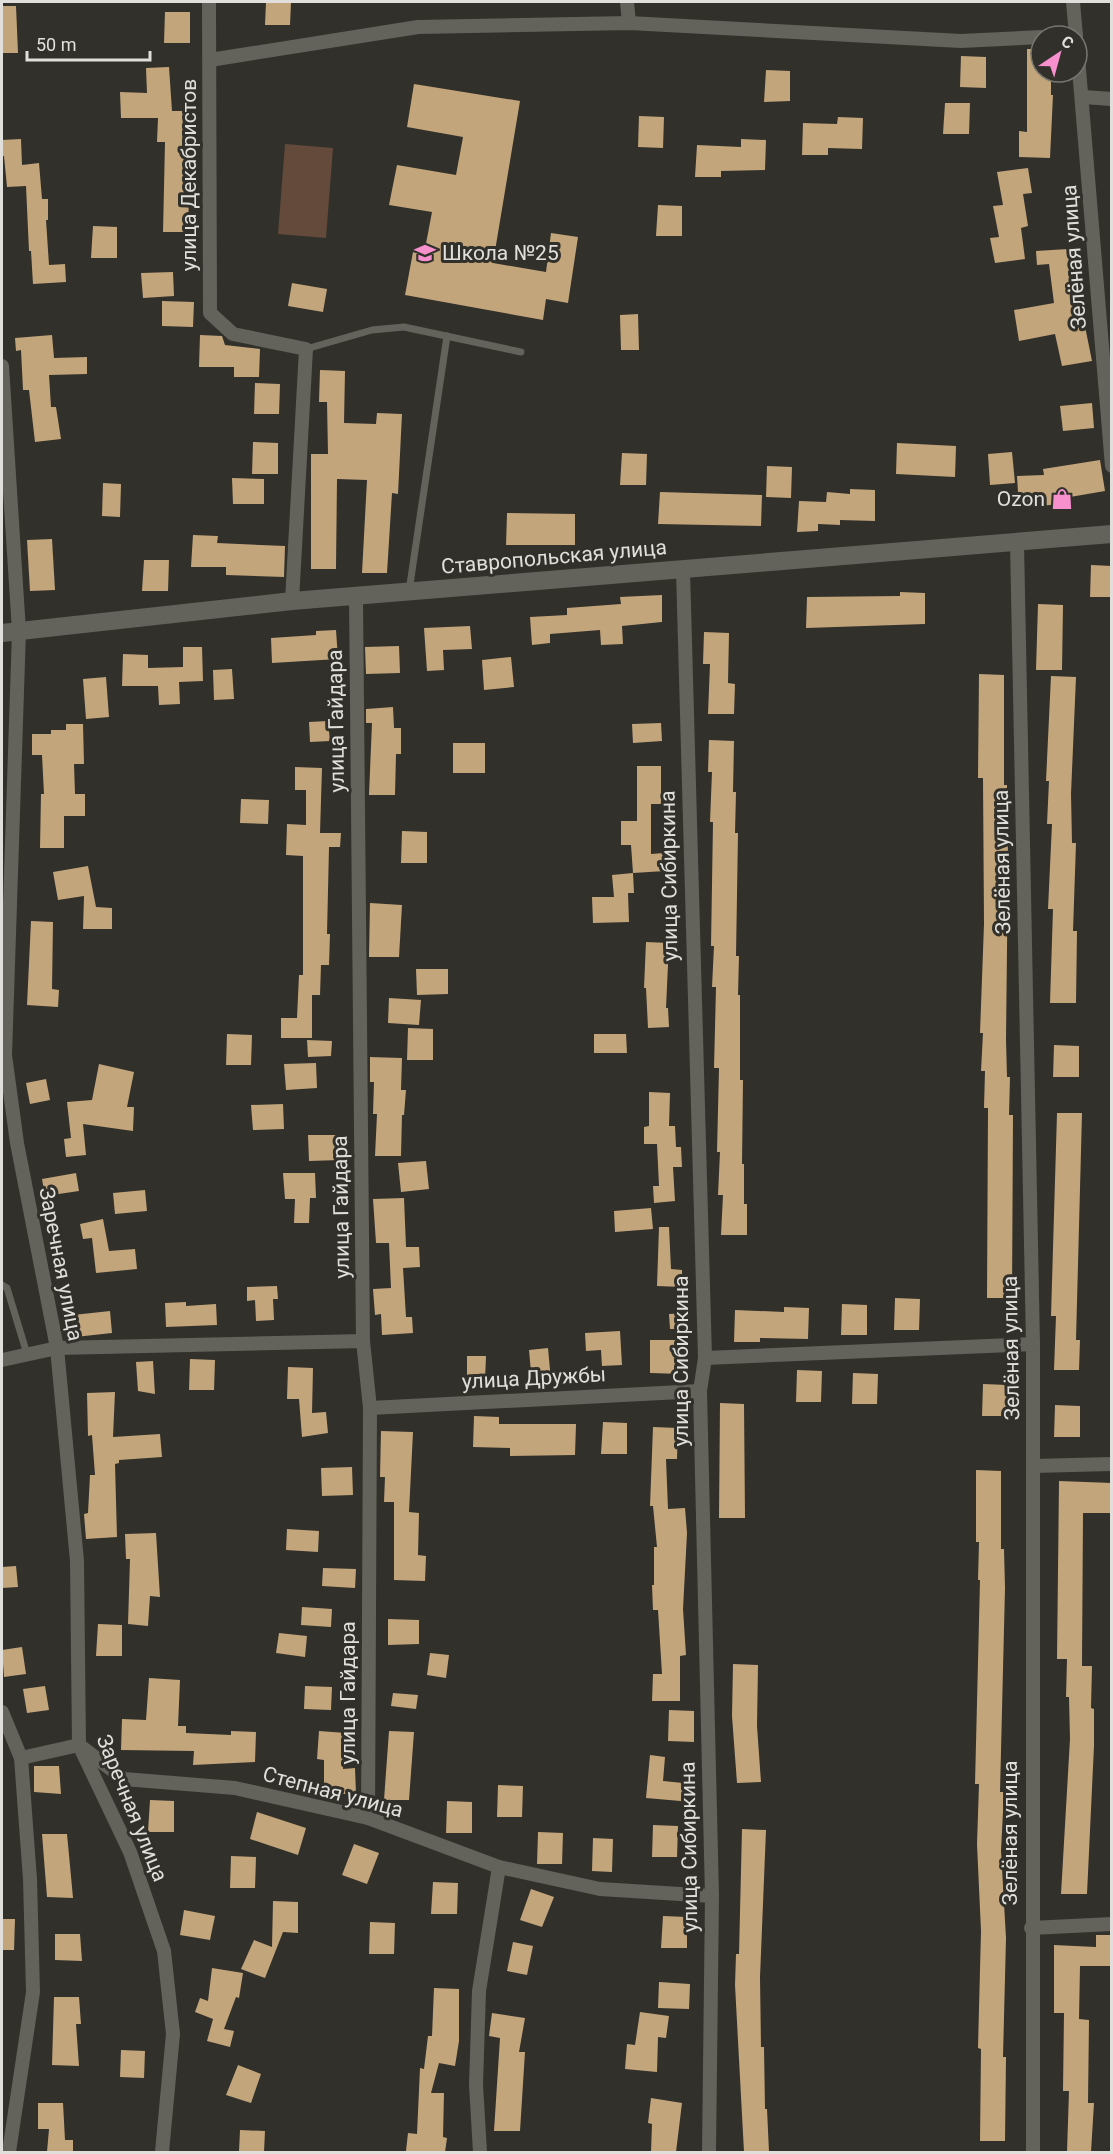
<svg xmlns="http://www.w3.org/2000/svg" width="1113" height="2154" font-family="Roboto,sans-serif">
  <style>
    .green { fill: #634a3b }
    .building { fill: #c3a57c }
    .lines { fill: none; stroke-linecap: round; stroke-linejoin: round }
    .service { stroke: #63625b; stroke-width: 7 }
    .minor { stroke: #63625b; stroke-width: 14 }
    .secondary { stroke: #63625b; stroke-width: 18 }
    .labels { text-anchor: middle; stroke-width: 6; stroke-linejoin: round; paint-order: stroke }
    .street-label { font-size: 21px; fill: #e0dfdb; stroke: #31302a }
    .poi-label { font-size: 21px; fill: #e0dfdb; stroke: #31302a; text-anchor: start }
  </style>
  <rect width="100%" height="100%" fill="#31302a"/>
  <path class="green" d="M285,144L333,148L326,238L278,234Z"/>
  <g class="building">
    <path d="M266,2H291L290,25H265Z"/>
    <path d="M2,6H16L18,53H2Z"/>
    <path d="M165,12H190V43H164Z"/>
    <path d="M1027,49H1041V72H1051V95H1053L1050,158L1019,157V131L1027,132Z"/>
    <path d="M961,56L986,57V88L960,87Z"/>
    <path d="M169,67L172,111H183L182,158H190L188,232H163L165,142H157L158,118H121L120,92L147,93L146,68Z"/>
    <path d="M766,70L790,71V101L764,102Z"/>
    <path d="M414,84L520,101L493,263L546,272L551,233L578,237L568,303L546,299L543,320L405,295L413,252L424,254L432,212L389,205L397,165L456,175L463,137L407,127Z"/>
    <path d="M945,103H970L969,134H943Z"/>
    <path d="M639,116L664,117L663,148L638,147Z"/>
    <path d="M838,117L863,118L862,149L828,148V155H802L803,123L837,124Z"/>
    <path d="M21,139L22,165L39,163L42,199H48V220H46L49,265L65,264L66,282L33,284L31,251H29L26,186L7,187L4,156H2V140Z"/>
    <path d="M741,139L766,140L765,170L721,171V177H695L697,145L741,147Z"/>
    <path d="M1028,168L1032,193L1023,194L1028,226L1021,228L1025,259L995,263L990,238L999,237L993,206L1003,205L997,172Z"/>
    <path d="M658,205L682,206V236H656Z"/>
    <path d="M93,226L117,227V258H91Z"/>
    <path d="M1068,249L1070,278L1075,277L1092,361L1062,366L1055,334L1019,341L1014,310L1054,303L1049,264L1037,265L1036,251Z"/>
    <path d="M173,272L174,296L143,298L141,273Z"/>
    <path d="M292,283L327,289L323,312L288,306Z"/>
    <path d="M162,301L194,302L193,327L162,326Z"/>
    <path d="M638,314L639,350H621L620,315Z"/>
    <path d="M52,335L54,358L87,357V374L49,375L51,407H56L61,439L35,442L29,390H23L21,350L16,351L15,338Z"/>
    <path d="M200,335L222,336L225,345L260,349L259,377H234V367H199Z"/>
    <path d="M320,370L345,371L344,423L376,424L377,413L402,414L398,494L392,493L387,573H362L367,480L337,479L336,569H311V454H328L327,402H319Z"/>
    <path d="M255,383L280,384L279,414H254Z"/>
    <path d="M1092,403L1094,428L1063,431L1060,406Z"/>
    <path d="M253,442L278,443V474H252Z"/>
    <path d="M897,443L956,446L955,477L896,474Z"/>
    <path d="M1012,452L1015,483L990,485L988,454Z"/>
    <path d="M622,453L647,454L646,485H620Z"/>
    <path d="M1100,460L1105,491L1070,497V503L1019,508L1017,476L1044,475L1043,469Z"/>
    <path d="M767,466L792,467L791,498L766,497Z"/>
    <path d="M232,478L264,479V504H233Z"/>
    <path d="M103,483L121,484L120,517L102,516Z"/>
    <path d="M850,489L875,490V521L840,520V525L818,524V531L797,532L799,501L826,502L827,492L850,494Z"/>
    <path d="M660,492L762,495L761,526L658,524Z"/>
    <path d="M507,513L575,514V545H506Z"/>
    <path d="M193,535L218,536L217,543L285,546L284,577L226,575V567H191Z"/>
    <path d="M52,539L55,590L30,591L27,540Z"/>
    <path d="M144,560H169L168,591H142Z"/>
    <path d="M1091,565L1112,566V597H1090Z"/>
    <path d="M900,592L925,593V624L806,628L807,597L900,596Z"/>
    <path d="M662,595V622L622,626L623,644L601,645L600,630L550,634V643L532,645L530,617L567,615V608L621,604L620,597Z"/>
    <path d="M1038,604L1063,605L1062,670H1036Z"/>
    <path d="M470,626L472,649L443,650L444,670L427,671L424,628Z"/>
    <path d="M336,630L338,659L272,663L271,638L316,635V631Z"/>
    <path d="M704,632L729,633L728,683L735,684L734,714H708L710,664H703Z"/>
    <path d="M399,646L400,673L366,674L365,647Z"/>
    <path d="M183,647H202L203,681L179,682L180,704L159,705L158,686H122L123,654L148,655V668L183,667Z"/>
    <path d="M511,657L514,687L484,690L482,660Z"/>
    <path d="M232,669L234,699L214,700L213,670Z"/>
    <path d="M979,674L1004,675V785H1007L1008,857L1006,1040L1007,1077H1010L1009,1115H1013L1012,1298H987L988,1108H984L985,1071H981L983,1033H980L984,924L983,778H978Z"/>
    <path d="M1051,676L1076,677L1071,794L1072,843H1076L1073,931H1077L1076,1003H1050L1053,909H1048L1052,824H1047L1049,781H1046Z"/>
    <path d="M106,677L109,717L86,719L83,679Z"/>
    <path d="M393,707L394,728H401V754H396L395,795H369L372,723H366V709Z"/>
    <path d="M328,721L330,741L310,742L309,722Z"/>
    <path d="M661,723L662,741L633,743L632,724Z"/>
    <path d="M66,724H83L84,764H74L75,794H85V816H64V848H40L41,794H44L42,755H32V734H51V730H66Z"/>
    <path d="M709,740L734,741L733,792H736L735,833H738L736,956H739L738,995H740V1080H743L742,1164H744V1204H747V1235H721L723,1195H718L720,1152H717L719,1068H714L716,987H712L714,946H711L713,822H710L712,772H708Z"/>
    <rect x="453" y="743" width="32" height="30"/>
    <path d="M637,766H661V804H651V854L664,853L665,871L633,873L631,845H621V821H637Z"/>
    <path d="M295,767L322,768L320,833H341L340,847H329L327,934H330L329,965H321L320,995H312V1038H281V1018H297L299,975H303V856L286,855L287,824L306,825V790H295Z"/>
    <path d="M241,799L269,800L268,824L240,823Z"/>
    <path d="M402,831L427,832V863H401Z"/>
    <path d="M88,866L96,907L112,908V929H83L84,896L58,900L53,872Z"/>
    <path d="M633,873L634,893H628L629,922L593,923L592,897H614L612,875Z"/>
    <path d="M370,903L402,905L399,957H369Z"/>
    <path d="M31,921L53,922L52,989L59,990L58,1007L27,1005Z"/>
    <path d="M646,942L669,943L666,1008H668L669,1027L648,1028L646,988H644Z"/>
    <path d="M416,969H448V994L417,995Z"/>
    <path d="M389,998L421,1000L419,1025L388,1023Z"/>
    <path d="M408,1028L433,1029V1060H407Z"/>
    <path d="M227,1034L252,1035L251,1065H226Z"/>
    <path d="M594,1034H626L627,1053H594Z"/>
    <path d="M307,1040L332,1041L331,1056L308,1057Z"/>
    <path d="M1054,1045L1079,1046V1077H1053Z"/>
    <path d="M370,1057L402,1058L401,1090H406L404,1115H402L401,1156H375L377,1114H373L374,1082H370Z"/>
    <path d="M316,1063L317,1088L286,1090L284,1064Z"/>
    <path d="M99,1064L134,1072L127,1107H134L133,1131L83,1124L86,1155L66,1157L64,1139L71,1138L67,1102L92,1100Z"/>
    <path d="M46,1079L50,1100L30,1104L26,1083Z"/>
    <path d="M649,1092L670,1093L669,1126H675L676,1147H681L682,1167H673L675,1201L654,1203L653,1186H659L657,1144H644V1127L649,1126Z"/>
    <path d="M283,1104L284,1129L253,1130L251,1105Z"/>
    <path d="M1057,1113H1082L1076,1340H1080L1079,1370H1054L1056,1316H1051Z"/>
    <path d="M308,1135H340V1160L309,1161Z"/>
    <path d="M426,1161L429,1189L401,1192L398,1163Z"/>
    <path d="M76,1173L79,1191L45,1196L42,1179Z"/>
    <path d="M283,1173H315L316,1198H310L309,1223H294L295,1199H285Z"/>
    <path d="M145,1190L147,1211L115,1214L113,1193Z"/>
    <path d="M404,1198L406,1247H419L420,1267L403,1268L406,1317H412L413,1333L382,1335L381,1314L375,1315L373,1289L391,1288L389,1243H376L373,1199Z"/>
    <path d="M651,1208L653,1229L615,1232L614,1211Z"/>
    <path d="M103,1219L109,1251L135,1249L137,1269L96,1273L92,1238L83,1239L80,1224Z"/>
    <path d="M659,1227H669L671,1269L682,1270V1287L657,1286Z"/>
    <path d="M277,1286L278,1299H273L274,1320L256,1321L255,1300L247,1301V1287Z"/>
    <path d="M895,1298L920,1299L919,1330H894Z"/>
    <path d="M186,1302V1306L216,1304L217,1325L166,1327L165,1303Z"/>
    <path d="M842,1304L867,1305V1335H841Z"/>
    <path d="M784,1307L809,1308L808,1339L760,1338V1342H734L735,1310L784,1312Z"/>
    <path d="M110,1311L112,1333L66,1338L64,1316Z"/>
    <path d="M688,1313V1329H670L669,1314Z"/>
    <path d="M620,1331L622,1365L602,1366L601,1350L586,1351L585,1333Z"/>
    <path d="M650,1340H682V1374L650,1373Z"/>
    <path d="M548,1348L551,1381L532,1383L529,1350Z"/>
    <path d="M467,1356H486L485,1381L467,1380Z"/>
    <path d="M190,1359L215,1360L214,1390H189Z"/>
    <path d="M153,1361L155,1394L138,1391L136,1362Z"/>
    <path d="M288,1367L313,1368L312,1413L326,1412L328,1433L302,1437L299,1399H287Z"/>
    <path d="M797,1370L822,1371L821,1402H796Z"/>
    <path d="M853,1373L878,1374L877,1404H852Z"/>
    <path d="M983,1384L1008,1385L1007,1416H982Z"/>
    <path d="M115,1392L113,1437L160,1434L162,1457L119,1460V1463L115,1464L117,1537L86,1539L84,1514L88,1513L90,1475H95L92,1435L88,1436L87,1393Z"/>
    <path d="M720,1403L744,1404L745,1518H719Z"/>
    <path d="M1055,1405L1080,1406V1437H1054Z"/>
    <path d="M474,1416L499,1417V1424H576L575,1455L510,1456V1448L473,1447Z"/>
    <path d="M603,1422L627,1423V1454H601Z"/>
    <path d="M653,1427L678,1428L677,1459H666L668,1509L685,1508L687,1533L683,1609L686,1655L680,1656V1701H652L653,1674H662L658,1610H653L652,1585H654V1547H657L653,1506H650Z"/>
    <path d="M381,1431L413,1432L409,1512L419,1513L418,1555L426,1556L425,1581L394,1580V1502H384L385,1477H380Z"/>
    <path d="M352,1467L353,1495L322,1496L321,1468Z"/>
    <path d="M976,1470L1001,1471V1549H1004L1005,1588L1000,1792H1004L1001,1851L1006,1938L1003,2057H1006L1005,2141H980L981,2049L978,2048L981,1931L977,1844L979,1784H975L980,1580H978L979,1542H976Z"/>
    <path d="M1059,1481L1112,1483V1513H1083L1082,1666H1092L1091,1708L1094,1709V1746L1087,1894H1061L1070,1739L1069,1697H1066L1067,1659H1057Z"/>
    <path d="M287,1529L319,1531L318,1552L286,1550Z"/>
    <path d="M156,1533L160,1597L150,1596L148,1626L128,1624L130,1559H126L125,1534Z"/>
    <path d="M16,1566L18,1587L2,1588V1567Z"/>
    <path d="M323,1568L356,1569L355,1588L322,1586Z"/>
    <path d="M302,1607L332,1609L331,1627L301,1625Z"/>
    <path d="M388,1619L419,1620V1644L388,1645Z"/>
    <path d="M98,1624L122,1625V1656H96Z"/>
    <path d="M279,1633L307,1636L305,1657L276,1653Z"/>
    <path d="M22,1647L26,1674L4,1677L2,1650Z"/>
    <path d="M430,1653L449,1655L446,1678L427,1675Z"/>
    <path d="M733,1664L758,1665L757,1726L761,1782L737,1783L732,1716Z"/>
    <path d="M149,1678L180,1680L178,1726H186V1733L231,1735V1731L256,1732L255,1762L193,1765L194,1751L121,1750L122,1719L146,1720Z"/>
    <path d="M45,1686L49,1710L27,1713L23,1689Z"/>
    <path d="M305,1686L332,1687L331,1710L304,1709Z"/>
    <path d="M393,1693L418,1695L416,1709L391,1706Z"/>
    <path d="M669,1710L694,1711V1742L668,1741Z"/>
    <path d="M319,1731L346,1733L343,1769L355,1768L356,1794H324V1760L317,1759Z"/>
    <path d="M389,1731L414,1732L409,1800H384Z"/>
    <path d="M650,1755L665,1757L663,1781L693,1784L692,1802L646,1798Z"/>
    <path d="M34,1766H59L61,1794L34,1792Z"/>
    <path d="M498,1785L523,1786L522,1817H497Z"/>
    <path d="M150,1800L174,1801V1832H148Z"/>
    <path d="M447,1801L472,1802V1833H446Z"/>
    <path d="M257,1812L306,1828L298,1855L250,1839Z"/>
    <path d="M653,1825L678,1826L677,1857H652Z"/>
    <path d="M742,1829L766,1830L760,1977L761,2047H764L765,2109H767L769,2152H744L735,1985L736,1954H739Z"/>
    <path d="M538,1832L563,1833L562,1864H537Z"/>
    <path d="M42,1834H67L73,1898L47,1897Z"/>
    <path d="M593,1838L613,1839L612,1872L592,1871Z"/>
    <path d="M354,1844L379,1853L367,1884L342,1875Z"/>
    <path d="M231,1856L256,1857L255,1888H230Z"/>
    <path d="M433,1882L458,1883L457,1914H431Z"/>
    <path d="M531,1889L554,1897L542,1927L520,1920Z"/>
    <path d="M273,1901L298,1902V1933L283,1932L265,1978L241,1969L254,1940L272,1947Z"/>
    <path d="M184,1910L215,1916L210,1940L180,1935Z"/>
    <path d="M663,1916L687,1917V1948H661Z"/>
    <path d="M2,1919H15L14,1950H2Z"/>
    <path d="M370,1922L395,1923L394,1954H369Z"/>
    <path d="M55,1934H80L82,1961L55,1960Z"/>
    <path d="M1096,1935H1112V1966H1080L1079,2019L1089,2020L1088,2103H1094L1091,2152H1067L1069,2091H1063L1064,2013H1054V1945L1096,1947Z"/>
    <path d="M513,1942L533,1946L527,1975L507,1971Z"/>
    <path d="M212,1968L243,1973L239,1998L236,1997L224,2029L234,2031L230,2047L207,2041L213,2019L195,2012L200,1998L208,2001Z"/>
    <path d="M659,1982L690,1984L689,2009L658,2008Z"/>
    <path d="M434,1988L459,1989V2041L455,2066L439,2063L431,2093H444L443,2137L447,2138L445,2152L406,2151L408,2133L417,2134L420,2068L424,2069L428,2036H432Z"/>
    <path d="M54,1997H79L81,2024H76L79,2066L52,2065Z"/>
    <path d="M640,2012L669,2016L666,2038L658,2037L657,2072L625,2069L627,2044L635,2045Z"/>
    <path d="M492,2013L525,2018L519,2052H525L520,2131H494L500,2038L489,2036Z"/>
    <path d="M121,2050L145,2051L144,2078L120,2077Z"/>
    <path d="M238,2065L261,2074L251,2103L226,2095Z"/>
    <path d="M651,2098L682,2103L676,2152H651L652,2124L648,2123Z"/>
    <path d="M38,2103H63L65,2140H73V2152H47L49,2129H38Z"/>
    <path d="M240,2130L265,2131L264,2152H239Z"/>
  </g>
  <g class="lines">
    <g class="service">
      <path d="M306,349L372,330L404,327L521,352"/>
      <path d="M409,591L447,336"/>
      <path d="M2,1285L7,1288L27,1354"/>
    </g>
    <g class="minor">
      <path d="M209,2L210,313L233,334L306,349L292,601"/>
      <path d="M627,2L629,23"/>
      <path d="M1073,2L1076,36"/>
      <path d="M1050,36L1076,35"/>
      <path d="M1077,45L1112,466"/>
      <path d="M210,60L418,27L629,23L961,41L1041,37"/>
      <path d="M1083,97L1112,99"/>
      <path d="M2,366L19,631L5,1055L17,1143L57,1348L77,1561L79,1745L130,1852L164,1951L173,2034L162,2152"/>
      <path d="M1017,543L1033,1344V2152"/>
      <path d="M683,570L705,1358L700,1391L712,1896L709,2152"/>
      <path d="M356,597L363,1341L370,1408L368,1818"/>
      <path d="M705,1358L1033,1344"/>
      <path d="M2,1360L57,1348L363,1341"/>
      <path d="M370,1408L700,1391"/>
      <path d="M1033,1466L1112,1464"/>
      <path d="M2,1712L21,1758L30,1879L33,1992L9,2152"/>
      <path d="M21,1758L79,1745L124,1779L235,1788L368,1818L499,1867L600,1889L712,1896"/>
      <path d="M1031,1928L1112,1924"/>
      <path d="M480,2152L476,2085L479,1991L499,1867"/>
    </g>
    <path class="secondary" d="M2,633L292,601L1112,534"/>
  </g>
  <defs>
    <symbol id="school-bare" viewBox="-9 -9 18 18"><path d="M0-5L7-2L0 1L-7-2ZM-4 1L0 2.5L4 1V4Q0 6-4 4Z" fill="#f790cd" stroke="#31302a" stroke-width="2.5" paint-order="stroke"/></symbol>
    <symbol id="shop-bare" viewBox="-9 -9 18 18"><path d="M-5-2.5h2.3a2.7 3.5 0 0 1 5.4 0H5L5.5 6h-11ZM-1.5-2.5h3a1.5 2.3 0 0 0-3 0Z" fill="#f790cd" stroke="#31302a" stroke-width="2.5" paint-order="stroke"/></symbol>
  </defs>
  <g fill-rule="evenodd">
    <use href="#school-bare" x="410" y="238" width="30" height="30"/>
    <use href="#shop-bare" x="1047" y="484" width="30" height="30"/>
  </g>
  <g class="labels">
    <g class="street-label">
      <text transform="translate(189 175) rotate(-90)" y="7">улица Декабристов</text>
      <text transform="translate(1074 257) rotate(-94)" y="7">Зелёная улица</text>
      <text transform="translate(554 557) rotate(-5)" y="7">Ставропольская улица</text>
      <text transform="translate(336 721) rotate(-91)" y="7">улица Гайдара</text>
      <text transform="translate(1002 862) rotate(-91)" y="7">Зелёная улица</text>
      <text transform="translate(669 876) rotate(-91)" y="7">улица Сибиркина</text>
      <text transform="translate(341 1207) rotate(-91)" y="7">улица Гайдара</text>
      <text transform="translate(61 1264) rotate(79)" y="7">Заречная улица</text>
      <text transform="translate(1011 1348) rotate(-91)" y="7">Зелёная улица</text>
      <text transform="translate(681 1361) rotate(-90)" y="7">улица Сибиркина</text>
      <text transform="translate(534 1378) rotate(-3)" y="7">улица Дружбы</text>
      <text transform="translate(348 1693) rotate(-90)" y="7">улица Гайдара</text>
      <text transform="translate(333 1792) rotate(15)" y="7">Степная улица</text>
      <text transform="translate(132 1808) rotate(68)" y="7">Заречная улица</text>
      <text transform="translate(1010 1833) rotate(-90)" y="7">Зелёная улица</text>
      <text transform="translate(689 1847) rotate(-91)" y="7">улица Сибиркина</text>
    </g>
    <g class="poi-label">
      <text x="442" y="260">Школа №25</text>
      <text x="1045" y="506" text-anchor="end">Ozon</text>
    </g>
  </g>
  <rect width="1113" height="2154" fill="none" stroke="#e0dfdb" stroke-width="6"/>
  <g transform="translate(1059 54) rotate(36)"><circle r="28" fill="#31302a" stroke="#777671" stroke-width="1.5"/>
  <path d="M0-4.5L10 22L0 15L-10 22Z" fill="#f790cd"/>
  <text y="-9" font-size="16" font-weight="bold" text-anchor="middle" fill="#e0dfdb">С</text>
  </g>
  <path d="M27 51v9h123v-9" fill="none" stroke="#e0dfdb" stroke-width="3"/>
  <text x="36" y="51" font-size="18" fill="#e0dfdb" stroke="#31302a" stroke-width="4.5" paint-order="stroke">50 m</text>
</svg>
